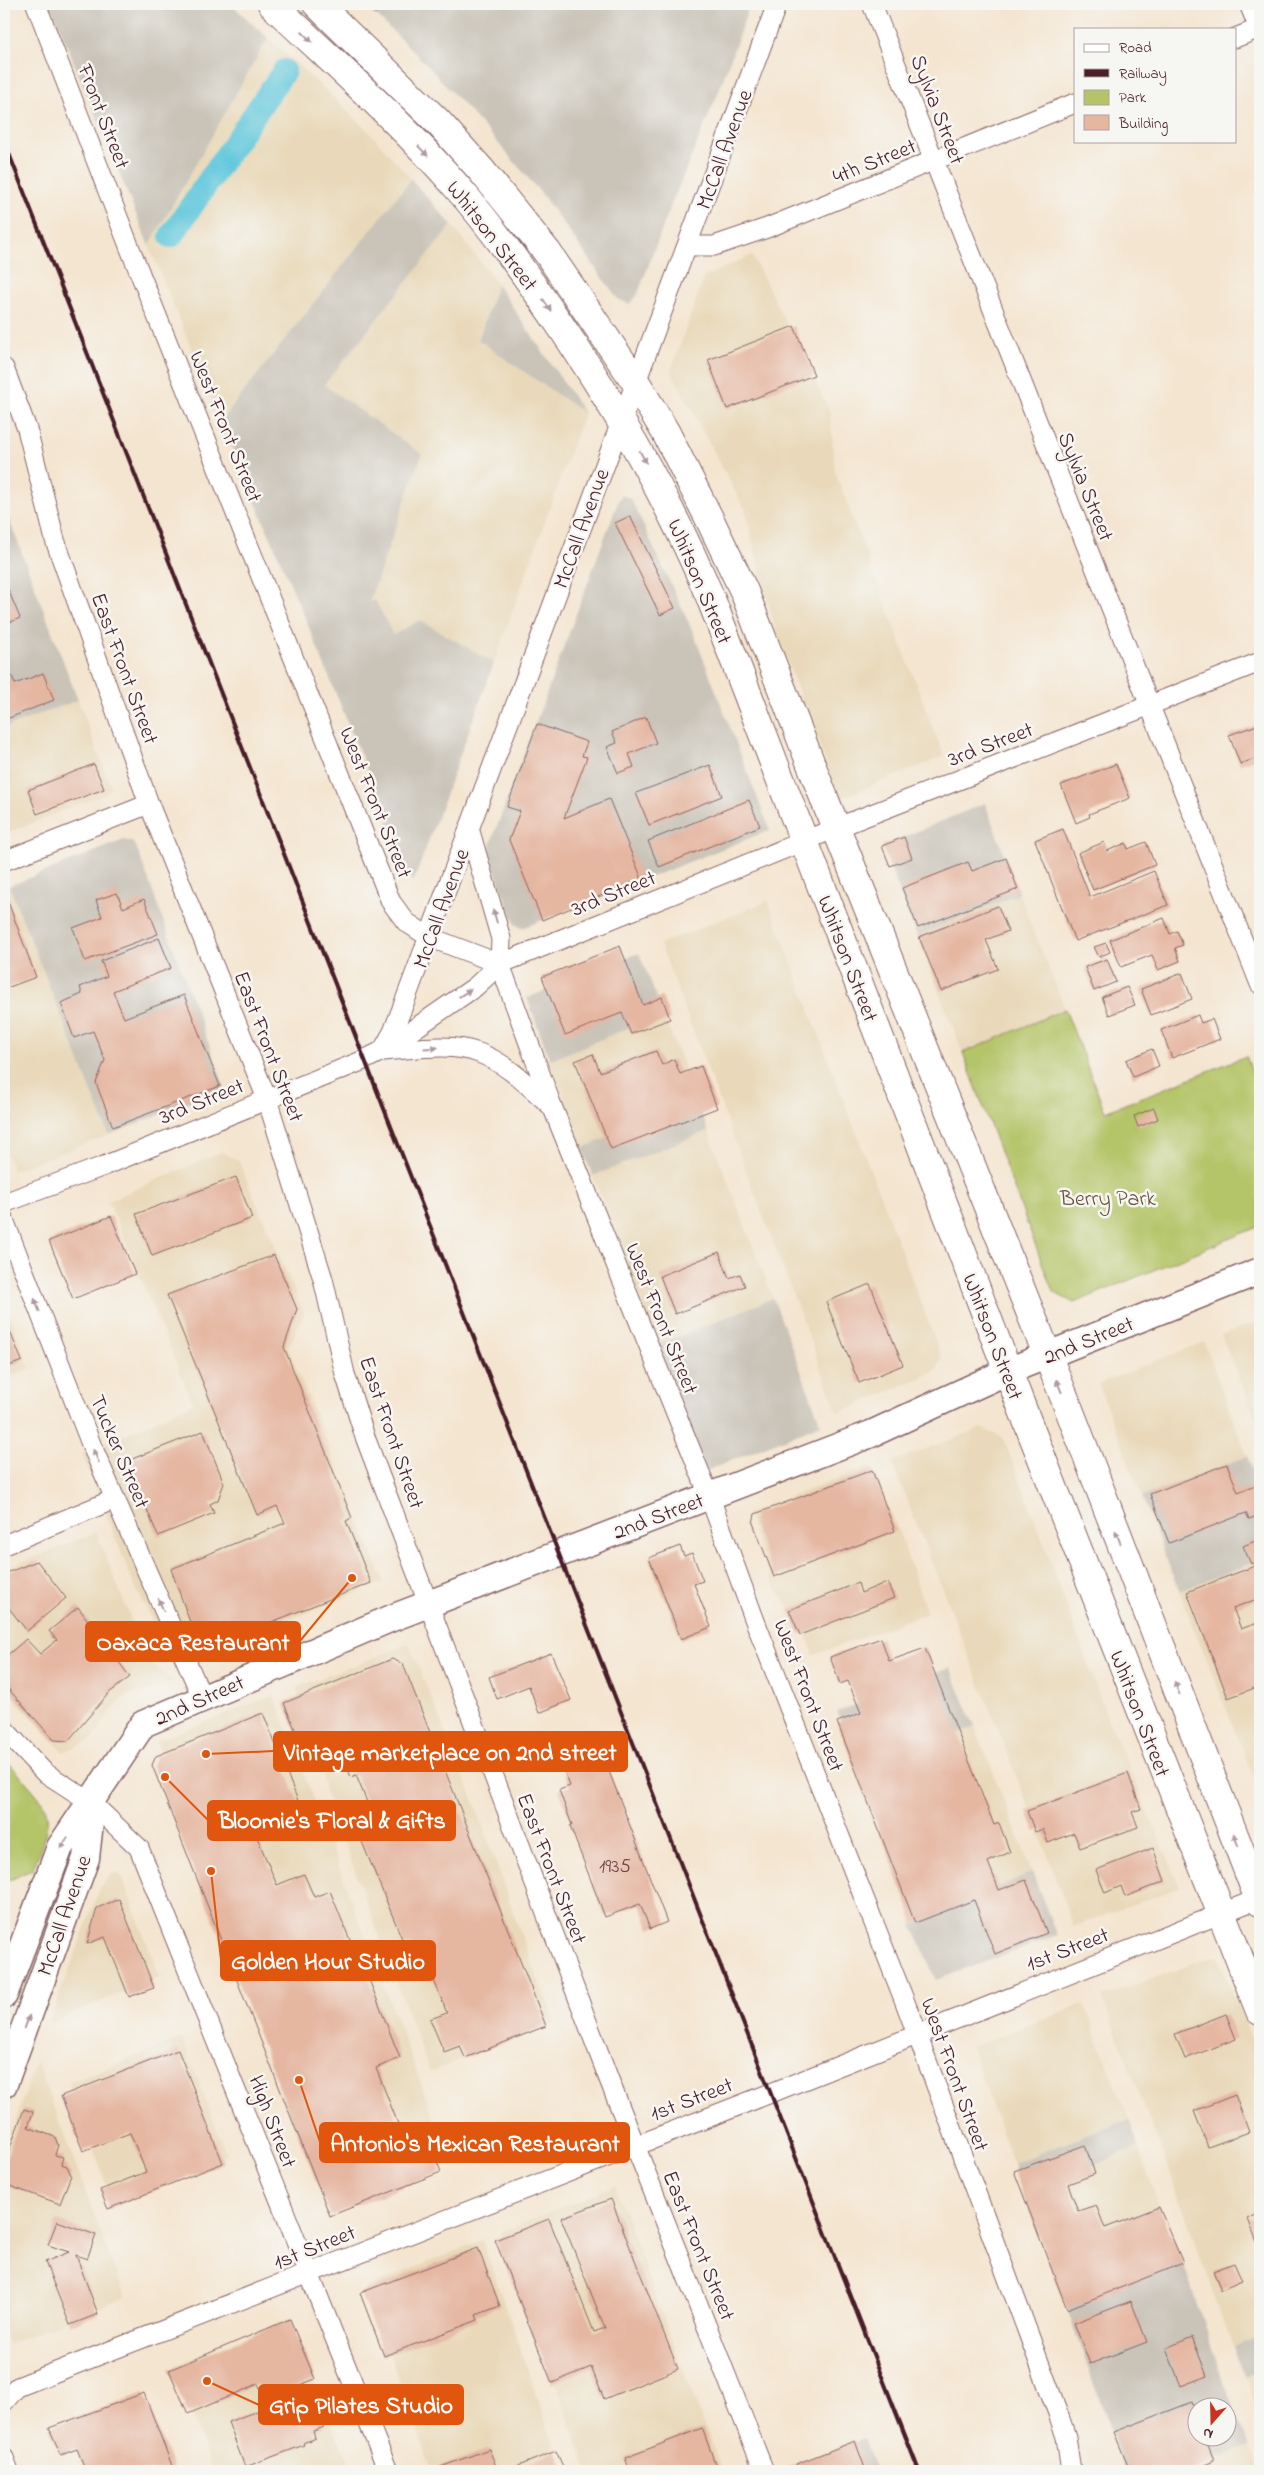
<svg xmlns="http://www.w3.org/2000/svg" width="1264" height="2475" font-family="'Indie Flower',sans-serif">
  <style>
    .built { fill: #e9d9ba }
    .industrial { fill: #c9c3b8; fill-rule: evenodd }
    .green { fill: #b4c467; stroke: #7f7249 }
    .water { fill: #60c7dc; stroke: #557384 }
    .lines { fill: none; stroke-linecap: round; stroke-linejoin: round }
    .canal { stroke: #60c7dc; stroke-width: 24 }
    .building { fill: #e5b6a0 }
    .street-casing { stroke: #866465; stroke-width: 21 }
    .secondary-casing { stroke: #866465; stroke-width: 29 }
    .primary-casing { stroke: #866465; stroke-width: 30 }
    .street { stroke: #fff; stroke-width: 19 }
    .secondary { stroke: #fff; stroke-width: 26 }
    .primary { stroke: #fff; stroke-width: 28 }
    .rail { stroke: #4a1f2b; stroke-width: 4 }
    .oneway { fill: #ae9aa0 }
    .labels { text-anchor: middle; stroke-width: 5; stroke-linejoin: round; paint-order: stroke }
    .number-label { font-size: 20px; fill: #714548 }
    .street-label { font-size: 22px; fill: #4a1f2b; stroke: #f6f6f2 }
    .park-label { font-size: 22px; fill: #6a513d; stroke: #f6f6f2 }
    .leader { fill: none; stroke: #e0560e; stroke-width: 2 }
    .callout-dot { fill: #e0560e; stroke: #f6f6f2; stroke-width: 2 }
    .callout { fill: #e0560e; stroke: #e0560e; stroke-width: 2 }
    .callout-label { font-size: 24px; text-anchor: middle; font-weight: bold; fill: #fff }
  </style>
  <rect width="100%" height="100%" fill="#f6f6f2"/>
  <filter id="ink" filterUnits="userSpaceOnUse"><feTurbulence type="fractalNoise" baseFrequency=".02" numOctaves="2"/><feDisplacementMap in="SourceGraphic" scale="10" xChannelSelector="R" yChannelSelector="G"/><feConvolveMatrix kernelMatrix="1 2 1 2 8 2 1 2 1" color-interpolation-filters="sRGB"/></filter>
  <filter id="wash" filterUnits="userSpaceOnUse"><feTurbulence type="fractalNoise" baseFrequency=".0096" numOctaves="4" result="noise"/><feDisplacementMap in="SourceGraphic" scale="20" xChannelSelector="R" yChannelSelector="G"/><feGaussianBlur stdDeviation="1.12" result="paint"/><feColorMatrix in="noise" values="0 0 0 0 0 0 0 0 0 0 0 0 0 0 0 0 0 1.4 0 .05"/><feComposite in="paint" operator="in"/></filter>
  <g filter="url(#wash)">
    <rect width="100%" height="100%" fill="#f4e5d0"/>
    <g class="built">
      <path d="M268,38L328,92L373,136L411,179L221,421L149,246Z"/>
      <path d="M452,225L497,284L477,340L584,413L494,663L420,620L393,635L375,601L369,602L422,454L323,385Z"/>
      <path d="M752,255L830,412L835,472L944,756L840,799L776,632L745,510L671,371L704,277Z"/>
      <path d="M78,700L111,788L105,794L4,834V728Z"/>
      <path d="M9,886L109,1135L13,1171L4,1149V888Z"/>
      <path d="M1019,894L1065,1009L963,1053L917,936Z"/>
      <path d="M768,901L942,1358L936,1371L838,1413L660,944Z"/>
      <path d="M663,1014L697,1102L582,1148L550,1060Z"/>
      <path d="M708,1131L773,1298L658,1345L593,1176Z"/>
      <path d="M221,1152L238,1160L304,1313L288,1348L384,1582L220,1647L201,1663L174,1660L134,1585L82,1454L193,1403L108,1201Z"/>
      <path d="M4,1301L30,1369L4,1377Z"/>
      <path d="M1260,1321V1420L1257,1421L1221,1335Z"/>
      <path d="M1204,1342L1247,1456L1142,1497L1098,1384Z"/>
      <path d="M982,1428L1003,1438L1031,1508L1105,1711L1180,1887L1073,1927L1050,1861L892,1462Z"/>
      <path d="M871,1465L899,1532L927,1613L814,1655L802,1626L772,1582L747,1514Z"/>
      <path d="M96,1533L146,1656L173,1683L128,1695L117,1703L92,1740L63,1752L4,1687V1569Z"/>
      <path d="M1260,1560V1793L1179,1591Z"/>
      <path d="M409,1644L476,1807L535,1973L556,2023L430,2072L325,1791L319,1746L296,1688Z"/>
      <path d="M274,1695L451,2163L334,2211L156,1741Z"/>
      <path d="M975,1727L1032,1872L912,1925L906,1884L861,1771Z"/>
      <path d="M112,1873H120L160,1977L49,2023L100,1888Z"/>
      <path d="M1217,1955L1260,2059V2336L1232,2347L1169,2170L1102,1997Z"/>
      <path d="M1084,2004L1129,2119L1013,2163L971,2047Z"/>
      <path d="M182,2038L226,2154L112,2201L69,2083Z"/>
      <path d="M36,2060L125,2297L9,2344L4,2330V2157Z"/>
      <path d="M1139,2147L1159,2207L1045,2251L1023,2193Z"/>
      <path d="M615,2186L679,2360L722,2471H588L501,2232Z"/>
      <path d="M482,2240L556,2451L506,2471H432L365,2288Z"/>
      <path d="M291,2318L311,2376L352,2471H213L174,2366Z"/>
      <path d="M1260,2371V2420L1246,2376Z"/>
      <path d="M1250,2446L1260,2471H1185Z"/>
    </g>
    <g class="industrial">
      <path d="M50,4H231L268,38L149,246Z"/>
      <path d="M385,4H750L719,91L673,200L637,296L629,304L618,299L541,193L487,130L423,61L376,15Z"/>
      <path d="M411,179L452,225L324,385L422,454L369,602L375,600L393,635L420,620L494,663L413,883L308,625L221,421Z"/>
      <path d="M497,284L584,413L478,340Z"/>
      <path d="M622,495L631,499L693,632L770,830L522,928L515,924L490,857V845L619,499Z"/>
      <path d="M4,506L78,700L4,728Z"/>
      <path d="M985,803L1019,894L917,936L882,846Z"/>
      <path d="M124,840L132,842L136,846L225,1088L109,1135L9,886Z"/>
      <path d="M639,953L663,1014L550,1060L527,998Z"/>
      <path d="M697,1102L708,1131L593,1176L582,1148Z"/>
      <path d="M773,1298L821,1424L706,1471L658,1345Z"/>
      <path d="M1247,1456L1260,1489V1560L1179,1591L1142,1497Z"/>
      <path d="M950,1668L975,1727L861,1771L837,1712Z"/>
      <path d="M1032,1872L1057,1936L936,1980L912,1925Z"/>
      <path d="M1129,2119L1139,2147L1023,2193L1013,2163Z"/>
      <path d="M1159,2207L1183,2263L1224,2384L1250,2446L1185,2471H1125L1067,2309L1045,2251ZM1196,2408H1226V2438H1196Z"/>
      <path d="M1260,2336V2371L1246,2376L1232,2347Z"/>
      <path d="M864,2438L876,2471H788L786,2468L796,2464Z"/>
    </g>
    <g class="green">
      <path d="M1065,1009L1105,1112L1246,1056L1260,1093V1226L1074,1303L1053,1292L963,1053Z"/>
      <path d="M4,1764L11,1765C53,1813 56,1808 33,1869L4,1883Z"/>
    </g>
    <path class="water" d="M364,4H385L376,15Z"/>
    <g class="lines">
      <path class="canal" d="M171,236L284,71"/>
    </g>
    <g id="blocks">
      <g class="building">
        <path d="M794,326L814,375L727,409L708,360Z"/>
        <path d="M630,516L675,608L660,615L615,523Z"/>
        <path d="M5,582L20,618L6,624L10,635L4,637Z"/>
        <path d="M43,673L54,700L4,720V679L12,676L15,684Z"/>
        <path d="M646,717L656,743L629,754L634,767L618,773L607,747L617,743L612,732Z"/>
        <path d="M537,724L587,742L582,756L587,757L564,818L609,799L642,879L542,920L509,840L520,811L507,807Z"/>
        <path d="M1260,724V757L1240,764L1229,735Z"/>
        <path d="M94,764L104,789L37,814L28,790Z"/>
        <path d="M1116,764L1130,798L1089,814L1090,817L1076,823L1061,785Z"/>
        <path d="M710,765L722,796L649,825L636,793Z"/>
        <path d="M749,800L760,826L659,867L648,841Z"/>
        <path d="M1063,829L1090,897L1154,871L1168,905L1075,941L1035,840Z"/>
        <path d="M904,837L912,858L890,866L882,846Z"/>
        <path d="M1104,842L1107,851L1126,843L1128,849L1146,842L1155,865L1093,890L1078,853Z"/>
        <path d="M1006,858L1018,889L918,928L902,888L968,862L972,871Z"/>
        <path d="M4,891L36,977L4,989Z"/>
        <path d="M117,893L123,908L144,899L158,934L85,961L73,928L102,917L96,900Z"/>
        <path d="M998,906L1008,931L986,940L998,969L941,991L919,937Z"/>
        <path d="M1164,918L1170,934L1177,931L1183,945L1175,948L1180,961L1158,970L1152,955L1121,967L1110,940Z"/>
        <path d="M159,938L171,968L113,991L124,1018L184,995L220,1086L113,1127L96,1083L105,1060L93,1031L74,1038L61,1003L82,994L80,987L107,976L101,961Z"/>
        <path d="M1106,943L1110,952L1099,957L1094,947Z"/>
        <path d="M620,946L643,1005L662,997L670,1019L631,1034L622,1013L565,1035L542,977Z"/>
        <path d="M1107,959L1116,982L1094,991L1085,967Z"/>
        <path d="M1182,973L1192,999L1151,1015L1141,989Z"/>
        <path d="M1127,987L1135,1005L1109,1015L1102,997Z"/>
        <path d="M1198,1015L1201,1023L1212,1019L1220,1039L1172,1058L1161,1030Z"/>
        <path d="M1152,1049L1159,1066L1133,1077L1126,1060Z"/>
        <path d="M656,1051L662,1065L674,1059L680,1074L701,1066L717,1108L611,1149L575,1061L593,1054L600,1072Z"/>
        <path d="M1154,1108L1158,1119L1138,1127L1134,1116Z"/>
        <path d="M236,1177L252,1218L152,1256L136,1214Z"/>
        <path d="M111,1216L135,1274L73,1299L49,1241Z"/>
        <path d="M719,1252L729,1278L740,1274L745,1286L675,1314L660,1276Z"/>
        <path d="M274,1255L297,1309L284,1347L352,1518L346,1521L371,1583L200,1650L171,1569L285,1523L277,1506L257,1515L167,1295Z"/>
        <path d="M870,1284L903,1365L859,1383L826,1302Z"/>
        <path d="M4,1317L22,1361L4,1368Z"/>
        <path d="M203,1431L224,1483L218,1500L210,1504L214,1513L158,1536L127,1461Z"/>
        <path d="M1227,1464L1238,1492L1258,1484L1260,1515L1249,1519L1246,1513L1169,1543L1150,1494Z"/>
        <path d="M872,1470L895,1531L774,1577L753,1523L755,1514Z"/>
        <path d="M1260,1539V1560L1251,1564L1243,1546Z"/>
        <path d="M680,1546L684,1556L692,1553L703,1581L694,1584L711,1627L681,1639L649,1558Z"/>
        <path d="M37,1561L66,1598L27,1631L4,1602V1574Z"/>
        <path d="M1260,1564V1598L1233,1608L1241,1629L1260,1622V1686L1228,1698L1187,1592Z"/>
        <path d="M887,1582L894,1598L800,1635L789,1610L858,1583L861,1593Z"/>
        <path d="M78,1607L130,1677L109,1693L68,1741L54,1740L4,1684V1658L26,1639L40,1654L57,1640L49,1631Z"/>
        <path d="M881,1638L889,1661L925,1648L994,1825L999,1823L1010,1852L988,1862L999,1890L1026,1880L1047,1933L995,1954L974,1900L915,1923L837,1722L861,1713L848,1681L840,1684L830,1657Z"/>
        <path d="M551,1653L571,1700L539,1713L529,1686L497,1699L489,1677Z"/>
        <path d="M392,1659L403,1664L546,2026L465,2058L460,2046L444,2052L430,2019L447,2013L429,1968L422,1971L411,1944L405,1946L360,1837L371,1833L363,1815L371,1812L356,1775L351,1777L339,1748L317,1757L311,1742L302,1746L284,1703Z"/>
        <path d="M263,1713L300,1806L252,1825L277,1885L304,1874L314,1897L330,1891L352,1945L355,1944L400,2058L376,2068L402,2134L423,2126L441,2172L330,2216L152,1765L156,1756Z"/>
        <path d="M586,1760L590,1772L607,1766L667,1922L650,1929L640,1904L605,1917L570,1826L572,1825L559,1790L570,1786L563,1768Z"/>
        <path d="M1128,1773L1141,1809L1132,1812L1138,1827L1080,1848L1074,1833L1048,1843L1043,1829L1035,1832L1027,1811Z"/>
        <path d="M1153,1848L1165,1881L1125,1897L1121,1886L1105,1893L1096,1870Z"/>
        <path d="M119,1899L154,1988L129,1997L105,1937L87,1944L97,1908Z"/>
        <path d="M1226,2014L1236,2039L1185,2059L1175,2034Z"/>
        <path d="M178,2050L223,2163L108,2209L100,2190L146,2172L130,2133L83,2151L61,2096Z"/>
        <path d="M1235,2095L1249,2132L1208,2147L1194,2111Z"/>
        <path d="M24,2109L33,2112L28,2127L55,2137L58,2145L55,2155L63,2157L61,2164L67,2166L71,2175L60,2204L4,2184V2164Z"/>
        <path d="M1085,2145L1095,2174L1068,2184L1078,2211L1096,2205L1105,2228L1159,2207L1183,2263L1067,2309L1014,2171Z"/>
        <path d="M611,2199L678,2369L604,2399L591,2367L552,2383L495,2240L549,2219L594,2332L605,2328L561,2218Z"/>
        <path d="M1260,2213V2241L1257,2242L1248,2219Z"/>
        <path d="M57,2221L96,2235L87,2259L76,2255L98,2314L70,2325L45,2262L69,2252L48,2245Z"/>
        <path d="M478,2248L500,2306L476,2315L478,2320L384,2356L360,2293Z"/>
        <path d="M1234,2263L1242,2281L1221,2290L1213,2271Z"/>
        <path d="M1131,2301L1147,2342L1090,2364L1074,2323Z"/>
        <path d="M290,2319L315,2379L264,2400L258,2384L188,2414L169,2370Z"/>
        <path d="M1192,2337L1207,2376L1181,2386L1166,2348Z"/>
        <path d="M144,2393L174,2471H86L77,2449L61,2455L49,2428Z"/>
        <path d="M299,2395L304,2408L315,2404L324,2427L313,2431L315,2438L303,2443L304,2445L245,2467L228,2422Z"/>
        <path d="M1192,2402L1196,2414V2438H1205L1214,2460L1193,2469L1194,2471H1130L1114,2432Z"/>
        <path d="M702,2428L718,2471H630L625,2458Z"/>
        <path d="M855,2441L866,2471H799L796,2464Z"/>
        <path d="M489,2449L498,2471H430Z"/>
        <path d="M556,2451L565,2471H506Z"/>
      </g>
    </g>
  </g>
  <g filter="url(#ink)">
    <use href="#blocks" fill-opacity="0" stroke="#866465" stroke-width="1"/>
    <g class="lines">
      <defs>
        <g id="street">
          <path d="M36,4L129,246L391,902L406,922L429,937L500,964L552,1106L709,1495L755,1621L905,2002L1059,2416L1066,2437L1071,2471"/>
          <path d="M872,4L1260,984"/>
          <path d="M1249,4L1260,31"/>
          <path d="M1235,38L1260,28"/>
          <path d="M688,246H714L767,228L1075,103"/>
          <path d="M4,368L27,429L55,540L149,804L267,1099L323,1279L345,1374L365,1437L610,2082L764,2471"/>
          <path d="M469,828L501,939L500,964"/>
          <path d="M4,861L149,804"/>
          <path d="M384,1048L393,1032L406,998L777,4"/>
          <path d="M383,1051C414,1049 450,1042 479,1053C506,1063 529,1086 550,1105"/>
          <path d="M4,1203L104,1166L364,1060L382,1051L475,987L500,964L836,828L1260,662"/>
          <path d="M4,1220L91,1444L202,1697"/>
          <path d="M4,1545L115,1499"/>
          <path d="M4,1729L44,1772L92,1803L139,1848L388,2471"/>
          <path d="M4,2402L16,2388L20,2386L771,2093L1260,1898"/>
          <path d="M4,2458L9,2471"/>
        </g>
        <g id="secondary">
          <path d="M4,1995L60,1847L143,1724L392,1618L871,1434L1008,1371L1260,1271"/>
          <path d="M4,2084L86,1858L92,1804"/>
        </g>
        <g id="primary">
          <path d="M272,4C334,63 400,121 457,187C493,228 525,274 556,319C617,408 669,500 711,599L1022,1408L1260,2011"/>
          <path d="M317,4L438,122L481,170L547,252L635,381L666,433L709,518L744,591L826,803L1065,1399L1260,1902"/>
        </g>
      </defs>
      <use href="#street" class="street-casing"/>
      <use href="#secondary" class="secondary-casing"/>
      <use href="#primary" class="primary-casing"/>
      <use href="#street" class="street"/>
      <use href="#secondary" class="secondary"/>
      <use href="#primary" class="primary"/>
      <path class="rail" d="M4,141L919,2471"/>
    </g>
    <defs><path id="oneway-solid" d="M-6-.8H1V-3.2L6.5 0L1 3.2V.8H-6Z" transform="scale(1.25)"/></defs>
    <g class="oneway">
      <use href="#oneway-solid" transform="translate(307 37) rotate(44)"/>
      <use href="#oneway-solid" transform="translate(423 151) rotate(46)"/>
      <use href="#oneway-solid" transform="translate(547 305) rotate(56)"/>
      <use href="#oneway-solid" transform="translate(643 457) rotate(61)"/>
      <use href="#oneway-solid" transform="translate(495 916) rotate(-106)"/>
      <use href="#oneway-solid" transform="translate(465 993) rotate(-33)"/>
      <use href="#oneway-solid" transform="translate(431 1048) rotate(-3)"/>
      <use href="#oneway-solid" transform="translate(37 1305) rotate(-111)"/>
      <use href="#oneway-solid" transform="translate(1059 1386) rotate(-112)"/>
      <use href="#oneway-solid" transform="translate(96 1456) rotate(-114)"/>
      <use href="#oneway-solid" transform="translate(1118 1537) rotate(-111)"/>
      <use href="#oneway-solid" transform="translate(161 1605) rotate(-112)"/>
      <use href="#oneway-solid" transform="translate(1177 1688) rotate(-111)"/>
      <use href="#oneway-solid" transform="translate(1236 1840) rotate(-111)"/>
      <use href="#oneway-solid" transform="translate(64 1843) rotate(123)"/>
      <use href="#oneway-solid" transform="translate(27 2022) rotate(-70)"/>
    </g>
  </g>
  <g class="labels">
    <g class="number-label">
      <text x="615" y="1872">1935</text>
    </g>
    <g class="street-label">
      <text transform="translate(939 109) rotate(69)" y="8">Sylvia Street</text>
      <text transform="translate(105 116) rotate(69)" y="8">Front Street</text>
      <text transform="translate(723 149) rotate(-70)" y="8">McCall Avenue</text>
      <text transform="translate(874 160) rotate(-22)" y="8">4th Street</text>
      <text transform="translate(493 235) rotate(52)" y="8">Whitson Street</text>
      <text transform="translate(227 426) rotate(68)" y="8">West Front Street</text>
      <text transform="translate(1087 486) rotate(68)" y="8">Sylvia Street</text>
      <text transform="translate(580 528) rotate(-70)" y="8">McCall Avenue</text>
      <text transform="translate(701 581) rotate(67)" y="8">Whitson Street</text>
      <text transform="translate(126 668) rotate(70)" y="8">East Front Street</text>
      <text transform="translate(990 743) rotate(-21)" y="8">3rd Street</text>
      <text transform="translate(377 802) rotate(68)" y="8">West Front Street</text>
      <text transform="translate(613 892) rotate(-22)" y="8">3rd Street</text>
      <text transform="translate(440 908) rotate(-70)" y="8">McCall Avenue</text>
      <text transform="translate(849 958) rotate(69)" y="8">Whitson Street</text>
      <text transform="translate(270 1046) rotate(69)" y="8">East Front Street</text>
      <text transform="translate(201 1100) rotate(-22)" y="8">3rd Street</text>
      <text transform="translate(663 1318) rotate(68)" y="8">West Front Street</text>
      <text transform="translate(994 1336) rotate(69)" y="8">Whitson Street</text>
      <text transform="translate(1088 1339) rotate(-22)" y="8">2nd Street</text>
      <text transform="translate(393 1432) rotate(71)" y="8">East Front Street</text>
      <text transform="translate(121 1451) rotate(67)" y="8">Tucker Street</text>
      <text transform="translate(658 1515) rotate(-21)" y="8">2nd Street</text>
      <text transform="translate(810 1695) rotate(69)" y="8">West Front Street</text>
      <text transform="translate(199 1699) rotate(-24)" y="8">2nd Street</text>
      <text transform="translate(1141 1713) rotate(69)" y="8">Whitson Street</text>
      <text transform="translate(553 1868) rotate(69)" y="8">East Front Street</text>
      <text transform="translate(63 1915) rotate(-71)" y="8">McCall Avenue</text>
      <text transform="translate(1067 1948) rotate(-21)" y="8">1st Street</text>
      <text transform="translate(956 2074) rotate(70)" y="8">West Front Street</text>
      <text transform="translate(691 2098) rotate(-21)" y="8">1st Street</text>
      <text transform="translate(274 2121) rotate(69)" y="8">High Street</text>
      <text transform="translate(700 2245) rotate(68)" y="8">East Front Street</text>
      <text transform="translate(314 2246) rotate(-22)" y="8">1st Street</text>
    </g>
    <g class="park-label">
      <text x="1108" y="1205">Berry Park</text>
    </g>
  </g>
  <path class="leader" d="M352 1578L300 1641M206 1754L274 1751M165 1777L208 1820M211 1871L221 1960M299 2080L320 2142M207 2381L259 2405"/>
  <g class="callout-dot">
    <circle cx="352" cy="1578" r="5"/>
    <circle cx="206" cy="1754" r="5"/>
    <circle cx="165" cy="1777" r="5"/>
    <circle cx="211" cy="1871" r="5"/>
    <circle cx="299" cy="2080" r="5"/>
    <circle cx="207" cy="2381" r="5"/>
  </g>
  <g class="callout">
    <rect x="86" y="1622" width="214" height="39" rx="5"/>
    <rect x="274" y="1732" width="353" height="39" rx="5"/>
    <rect x="208" y="1801" width="247" height="39" rx="5"/>
    <rect x="221" y="1941" width="214" height="39" rx="5"/>
    <rect x="320" y="2123" width="309" height="39" rx="5"/>
    <rect x="259" y="2385" width="204" height="39" rx="5"/>
  </g>
  <g class="callout-label">
    <text x="193" y="1650">Oaxaca Restaurant</text>
    <text x="450" y="1760">Vintage marketplace on 2nd street</text>
    <text x="332" y="1828">Bloomie's Floral &amp; Gifts</text>
    <text x="328" y="1969">Golden Hour Studio</text>
    <text x="475" y="2151">Antonio's Mexican Restaurant</text>
    <text x="361" y="2413">Grip Pilates Studio</text>
  </g>
  <rect width="1264" height="2475" fill="none" stroke="#f6f6f2" stroke-width="20"/>
  <rect x="1074" y="28" width="162" height="115" fill="#f6f6f2" stroke="#b1a0a2"/>
  <rect x="1084" y="44" width="25" height="8" fill="#ffffff" stroke="#b1a0a2"/>
  <text x="1119" y="52" font-size="15" fill="#4a1f2b">Road</text>
  <rect x="1084" y="69" width="25" height="8" fill="#4a1f2b" stroke="#b1a0a2"/>
  <text x="1119" y="78" font-size="15" fill="#4a1f2b">Railway</text>
  <rect x="1084" y="90" width="25" height="15" fill="#b4c467" stroke="#b1a0a2"/>
  <text x="1119" y="102" font-size="15" fill="#4a1f2b">Park</text>
  <rect x="1084" y="115" width="25" height="15" fill="#e5b6a0" stroke="#b1a0a2"/>
  <text x="1119" y="128" font-size="15" fill="#4a1f2b">Building</text>
  <g transform="translate(1212 2422) rotate(200)"><circle r="24" fill="#f6f6f2" stroke="#b1a0a2"/>
  <path d="M0-4L9 19L0 12L-9 19Z" fill="#c8321e"/>
  <text y="-8" font-size="14" font-weight="bold" text-anchor="middle" fill="#4a1f2b">N</text>
  </g>
</svg>
